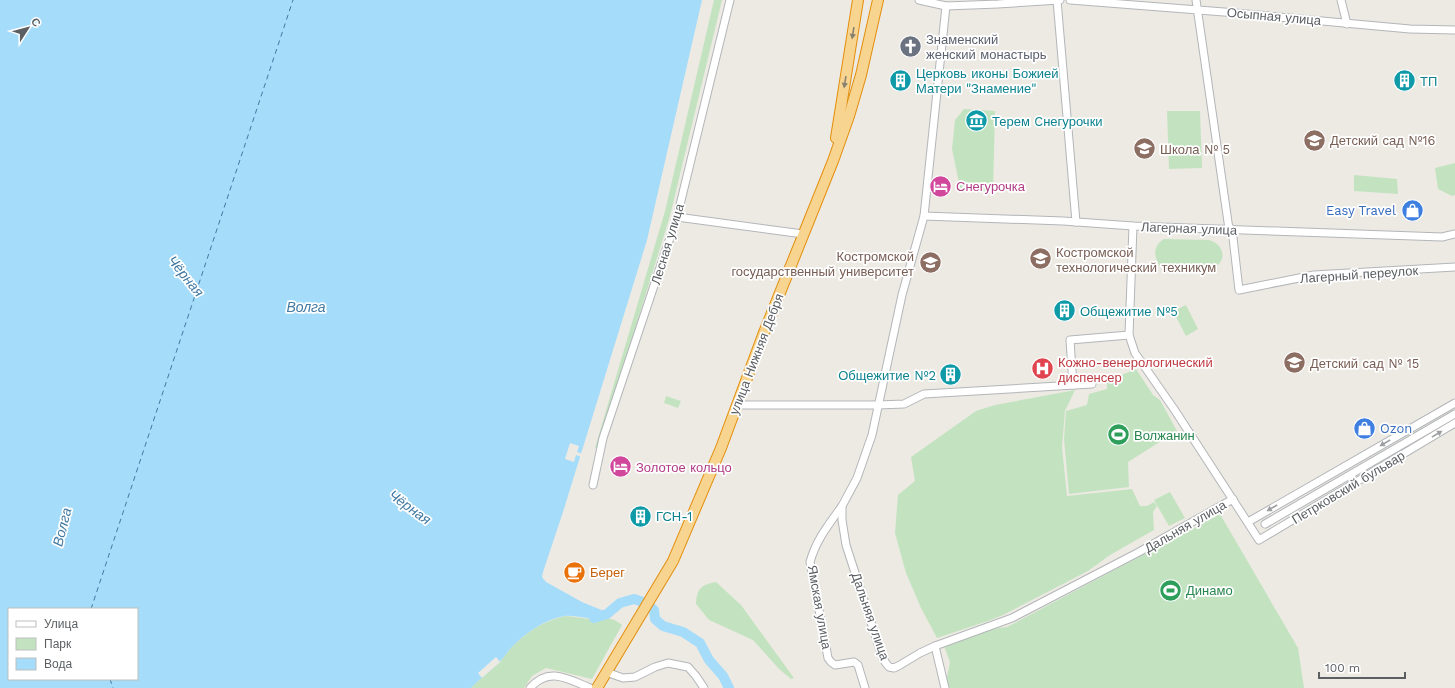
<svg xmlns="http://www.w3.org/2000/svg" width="1455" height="688" font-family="'Work Sans',sans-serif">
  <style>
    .green { fill: #c3e3c0 }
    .water { fill: #a5dcfa; fill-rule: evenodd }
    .pier { fill: #edeae3 }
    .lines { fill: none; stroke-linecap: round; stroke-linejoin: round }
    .river { stroke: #a5dcfa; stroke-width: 10 }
    .ferry { stroke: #4179a2; stroke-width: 1; stroke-dasharray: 5 4; stroke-linecap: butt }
    .minor-casing { stroke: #b3b6b9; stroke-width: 9 }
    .highway-casing { stroke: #e38e0c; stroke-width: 12 }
    .minor { stroke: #fff; stroke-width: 7 }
    .highway { stroke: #f7d48f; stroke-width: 10 }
    .oneway { fill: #8a8270 }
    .oneway2 { fill: #9d9fa1 }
    .labels { text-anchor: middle; stroke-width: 3.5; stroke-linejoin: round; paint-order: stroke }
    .street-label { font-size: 13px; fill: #5b5f62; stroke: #fff }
    .worship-label { font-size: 13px; fill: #5b616d; stroke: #fff; text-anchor: start }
    .culture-label { font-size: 13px; fill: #0d838f; stroke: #fff; text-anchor: start }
    .education-label { font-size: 13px; fill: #785e54; stroke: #fff; text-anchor: start }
    .hotel-label { font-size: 13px; fill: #b23c85; stroke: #fff; text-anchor: start }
    .shop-label { font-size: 13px; fill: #366cbe; stroke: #fff; text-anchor: end }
    .health-label { font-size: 13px; fill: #be3a42; stroke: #fff; text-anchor: start }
    .leisure-label { font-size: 13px; fill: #27864d; stroke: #fff; text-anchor: start }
    .food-label { font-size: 13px; fill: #c56008; stroke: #fff; text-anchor: start }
    .water-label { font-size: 14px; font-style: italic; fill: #4179a2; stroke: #fff }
  </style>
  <rect width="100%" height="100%" fill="#edeae3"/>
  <g class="green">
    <path d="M714,0H722L670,216L598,449L595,448L665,211Z"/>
    <path d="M964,109L995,111L993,192H961L952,149L955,120Z"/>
    <path d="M1167,111H1200L1202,168L1169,169Z"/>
    <path d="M1455,163V195L1452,196L1438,189L1435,168Z"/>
    <path d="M1354,175L1397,179L1398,194L1354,191Z"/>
    <path d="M1164,239L1209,240C1225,244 1228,264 1211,268L1166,267L1160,266C1153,256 1153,246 1164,239Z"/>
    <path d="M1186,305L1198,329L1186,336L1173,311Z"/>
    <path d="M1136,369L1153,395L1160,400L1177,431L1128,462L1129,487L1069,494L1064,439L1066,411L1087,405L1089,394L1107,389V381Z"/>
    <path d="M1075,390L1065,411L1062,447L1067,496L1132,489L1140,506H1147L1154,502L1157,506L1153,512L1154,530L1110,555L1088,571L1003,615L988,621L937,638L921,608L906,573L895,533L898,495L915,481L911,457L976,411L995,405Z"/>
    <path d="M666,396L681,401L678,408L664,403Z"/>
    <path d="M1170,492L1185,518L1169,526L1154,500Z"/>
    <path d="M1220,514L1298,648L1304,688H950L946,682L950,662L944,646L991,629L1007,627Z"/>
    <path d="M716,582L741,605L794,678L791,679L779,669L753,640L709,620L696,604C697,588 701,585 716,582Z"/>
    <path d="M565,616C574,616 583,619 592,619C607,621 607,614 622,625L592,679L546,668L532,676L524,688H471C479,679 489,672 499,663C503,659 506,653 510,649C526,632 543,621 565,616Z"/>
  </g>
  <path class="water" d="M0,0H702L647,240L563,512L543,572L542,577L546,582L582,602L604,611L607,614L606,617C591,622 578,614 564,616C543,620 524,634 510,649C506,653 504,658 500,661C492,671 480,678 471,688H0ZM9,609H137V679H9Z"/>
  <g class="pier">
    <path d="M570,443L579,446L577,452L583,454L582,457L576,455L574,462L565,459Z"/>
    <path d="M496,657L500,662L482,678L478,673Z"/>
  </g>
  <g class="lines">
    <path class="river" d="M594,618L607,614L620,603L634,599L646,603L654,610L655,619L663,626L683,632L700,643L709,660L723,676L729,688"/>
    <g class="ferry">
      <path d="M91,609L293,0"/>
      <path d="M110,679L113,688"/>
    </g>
    <defs>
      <g id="minor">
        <path d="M919,0L946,6L998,4L1060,0"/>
        <path d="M1057,0L1076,222"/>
        <path d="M1070,0L1224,12L1410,29L1455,30"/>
        <path d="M1196,0L1229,229"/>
        <path d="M1341,0L1347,24"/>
        <path d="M946,6L924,216L902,295L872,435L857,478L842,506V520L846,545L881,653L885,662L889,667L894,668L900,665L920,653L935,646L1012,618L1139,552L1233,499"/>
        <path d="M924,216L1063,221L1133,226L1442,237L1455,234"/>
        <path d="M677,217L803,234"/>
        <path d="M1133,226L1129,335L1135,353L1174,409L1259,540L1455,423"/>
        <path d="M1232,229L1239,290L1314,275L1455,267"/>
        <path d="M1073,385L1070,340L1129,335"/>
        <path d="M736,405H878L904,404L924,394L1092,384"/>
        <path d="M593,485L603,438L677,217L730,0"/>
        <path d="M842,506C829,524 816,540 810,562L828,658L831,662L835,665L854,662L858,665L865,688"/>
        <path d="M1248,522L1455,403"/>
        <path d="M1265,524L1455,414"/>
        <path d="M935,646L945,688"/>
        <path d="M606,672L623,678L635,677L655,667L668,663L688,667L696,676L704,688"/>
        <path d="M530,688C549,666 568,679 590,688"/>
      </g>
      <g id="highway">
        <path d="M836,138L858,0"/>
        <path d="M597,688L673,561L721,448L763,335L833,161L849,116L861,75L878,0"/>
      </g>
    </defs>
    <use href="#minor" class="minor-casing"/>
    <use href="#highway" class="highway-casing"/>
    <use href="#minor" class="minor"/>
    <use href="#highway" class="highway"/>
  </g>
  <defs><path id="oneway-solid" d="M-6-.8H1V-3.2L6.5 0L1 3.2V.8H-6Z"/></defs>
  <g class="oneway">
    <use href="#oneway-solid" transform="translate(853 33) rotate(99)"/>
    <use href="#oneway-solid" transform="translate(845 82) rotate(99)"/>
  </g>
  <g class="oneway2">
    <use href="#oneway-solid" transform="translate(1437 434) rotate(-31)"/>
    <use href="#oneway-solid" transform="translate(1385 443) rotate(150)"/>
    <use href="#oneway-solid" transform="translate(1272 508) rotate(150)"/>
  </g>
  <defs>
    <symbol id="church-disc" viewBox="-11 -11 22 22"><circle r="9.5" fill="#6b7280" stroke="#fff"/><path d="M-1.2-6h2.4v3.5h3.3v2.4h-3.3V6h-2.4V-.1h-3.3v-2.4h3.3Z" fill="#fff"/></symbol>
    <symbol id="building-disc" viewBox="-11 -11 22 22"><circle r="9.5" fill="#0f9aa8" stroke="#fff"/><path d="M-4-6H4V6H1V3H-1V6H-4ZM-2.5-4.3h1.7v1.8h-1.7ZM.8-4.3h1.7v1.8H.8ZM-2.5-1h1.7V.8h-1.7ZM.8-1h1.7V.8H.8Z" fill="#fff"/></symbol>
    <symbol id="museum-disc" viewBox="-11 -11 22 22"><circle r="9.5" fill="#0f9aa8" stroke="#fff"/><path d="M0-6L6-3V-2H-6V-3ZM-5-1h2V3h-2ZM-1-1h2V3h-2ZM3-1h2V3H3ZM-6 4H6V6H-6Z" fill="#fff"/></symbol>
    <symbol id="school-disc" viewBox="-11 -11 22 22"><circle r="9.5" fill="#8d6e63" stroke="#fff"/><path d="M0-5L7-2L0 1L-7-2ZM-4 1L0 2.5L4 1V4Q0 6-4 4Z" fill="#fff"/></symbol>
    <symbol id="hotel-disc" viewBox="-11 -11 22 22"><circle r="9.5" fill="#d1479c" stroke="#fff"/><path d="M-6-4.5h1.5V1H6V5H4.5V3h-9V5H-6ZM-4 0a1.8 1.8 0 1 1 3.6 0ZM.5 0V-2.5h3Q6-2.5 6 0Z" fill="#fff"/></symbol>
    <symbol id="shop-disc" viewBox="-11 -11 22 22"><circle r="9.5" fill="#3f7fe0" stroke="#fff"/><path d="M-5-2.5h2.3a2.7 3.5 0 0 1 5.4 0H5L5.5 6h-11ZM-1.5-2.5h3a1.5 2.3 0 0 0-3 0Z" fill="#fff"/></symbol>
    <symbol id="university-disc" viewBox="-11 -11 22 22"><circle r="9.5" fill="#8d6e63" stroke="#fff"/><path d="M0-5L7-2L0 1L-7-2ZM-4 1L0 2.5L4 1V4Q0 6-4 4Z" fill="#fff"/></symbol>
    <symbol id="hospital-disc" viewBox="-11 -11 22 22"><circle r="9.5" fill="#e0444e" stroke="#fff"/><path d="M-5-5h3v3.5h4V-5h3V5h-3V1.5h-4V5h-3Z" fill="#fff"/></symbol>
    <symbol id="stadium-disc" viewBox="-11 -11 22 22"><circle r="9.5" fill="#2e9e5b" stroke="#fff"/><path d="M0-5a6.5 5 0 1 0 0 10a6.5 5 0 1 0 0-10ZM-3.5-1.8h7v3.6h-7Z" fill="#fff"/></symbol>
    <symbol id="cafe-disc" viewBox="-11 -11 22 22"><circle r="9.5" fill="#e8710a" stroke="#fff"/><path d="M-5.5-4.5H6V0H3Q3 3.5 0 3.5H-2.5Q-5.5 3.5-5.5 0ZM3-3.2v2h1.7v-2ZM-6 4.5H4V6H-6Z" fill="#fff"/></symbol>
  </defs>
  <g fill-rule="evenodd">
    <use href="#church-disc" x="898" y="34" width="25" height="25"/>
    <use href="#building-disc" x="888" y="68" width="25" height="25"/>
    <use href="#building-disc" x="1392" y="68" width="25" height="25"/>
    <use href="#museum-disc" x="964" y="108" width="25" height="25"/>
    <use href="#school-disc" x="1302" y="128" width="25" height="25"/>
    <use href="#school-disc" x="1132" y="136" width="25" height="25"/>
    <use href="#hotel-disc" x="928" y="174" width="25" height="25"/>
    <use href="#shop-disc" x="1400" y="198" width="25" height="25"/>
    <use href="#university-disc" x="1028" y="246" width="25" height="25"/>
    <use href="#university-disc" x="918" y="250" width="25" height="25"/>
    <use href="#building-disc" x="1052" y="298" width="25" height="25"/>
    <use href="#school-disc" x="1282" y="350" width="25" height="25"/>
    <use href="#hospital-disc" x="1030" y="356" width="25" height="25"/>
    <use href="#building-disc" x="938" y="362" width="25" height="25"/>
    <use href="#shop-disc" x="1352" y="416" width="25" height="25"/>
    <use href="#stadium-disc" x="1106" y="422" width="25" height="25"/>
    <use href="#hotel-disc" x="608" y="454" width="25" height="25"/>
    <use href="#building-disc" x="628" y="504" width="25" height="25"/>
    <use href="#cafe-disc" x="562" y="560" width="25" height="25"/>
    <use href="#stadium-disc" x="1158" y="578" width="25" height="25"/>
  </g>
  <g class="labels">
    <g class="street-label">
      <text transform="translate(1274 16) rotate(5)" y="5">Осыпная улица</text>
      <text transform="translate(1189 228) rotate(2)" y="5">Лагерная улица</text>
      <text transform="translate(667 244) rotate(-73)" y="5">Лесная улица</text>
      <text transform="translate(1359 274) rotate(-4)" y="5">Лагерный переулок</text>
      <text transform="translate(756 354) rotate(-69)" y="5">улица Нижняя Дебря</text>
      <text transform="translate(1348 487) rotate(-31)" y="5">Петрковский бульвар</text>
      <text transform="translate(1185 526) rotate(-30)" y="5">Дальняя улица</text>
      <text transform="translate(820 607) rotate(80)" y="5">Ямская улица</text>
      <text transform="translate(871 616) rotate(71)" y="5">Дальняя улица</text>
    </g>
    <g class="worship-label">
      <text x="926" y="44">Знаменский<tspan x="926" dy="15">женский монастырь</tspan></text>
    </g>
    <g class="culture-label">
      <text x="916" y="78">Церковь иконы Божией<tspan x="916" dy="15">Матери "Знамение"</tspan></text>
      <text x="1420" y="86">ТП</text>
      <text x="992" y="126">Терем Cнегурочки</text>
      <text x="1080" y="316">Общежитие №5</text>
      <text x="936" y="380" text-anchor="end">Общежитие №2</text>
      <text x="656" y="521">ГСН-1</text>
    </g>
    <g class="education-label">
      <text x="1330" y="145">Детский сад №16</text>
      <text x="1160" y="154">Школа № 5</text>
      <text x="1056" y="257">Костромской<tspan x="1056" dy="15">технологический техникум</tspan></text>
      <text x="914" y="261" text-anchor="end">Костромской<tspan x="914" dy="15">государственный университет</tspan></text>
      <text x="1310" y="368">Детский сад № 15</text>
    </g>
    <g class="hotel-label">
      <text x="956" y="191">Снегурочка</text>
      <text x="636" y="472">Золотое кольцо</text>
    </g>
    <g class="shop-label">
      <text x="1396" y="215">Easy Travel</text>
      <text x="1380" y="433" text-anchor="start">Ozon</text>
    </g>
    <g class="health-label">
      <text x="1058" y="367">Кожно-венерологический<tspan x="1058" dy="15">диспенсер</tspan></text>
    </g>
    <g class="leisure-label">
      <text x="1134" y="440">Волжанин</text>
      <text x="1186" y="595">Динамо</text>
    </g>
    <g class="food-label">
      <text x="590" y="577">Берег</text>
    </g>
    <g class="water-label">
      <text transform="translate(186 276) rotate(51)" y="5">Чёрная</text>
      <text x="306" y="312">Волга</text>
      <text transform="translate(410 507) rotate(36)" y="5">Чёрная</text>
      <text transform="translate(62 527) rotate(-76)" y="5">Волга</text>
    </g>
  </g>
  <rect x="8" y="608" width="130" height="72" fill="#ffffff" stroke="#bdbfc0"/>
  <rect x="16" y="621" width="20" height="6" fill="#ffffff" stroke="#bdbfc0"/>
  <text x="44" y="628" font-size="12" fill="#5b5f62">Улица</text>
  <rect x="16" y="638" width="20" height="12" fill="#c3e3c0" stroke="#bdbfc0"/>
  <text x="44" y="648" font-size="12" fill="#5b5f62">Парк</text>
  <rect x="16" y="658" width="20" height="12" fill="#a5dcfa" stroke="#bdbfc0"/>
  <text x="44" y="668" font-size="12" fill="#5b5f62">Вода</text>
  <g transform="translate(28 28) rotate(54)" stroke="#ffffff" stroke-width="3" paint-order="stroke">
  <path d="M0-3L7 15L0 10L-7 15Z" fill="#5b5f62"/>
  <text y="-6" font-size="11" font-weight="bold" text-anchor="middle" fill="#5b5f62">С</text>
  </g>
  <path d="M1319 672v6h86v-6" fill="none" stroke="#5b5f62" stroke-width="2"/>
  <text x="1325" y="672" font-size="12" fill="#5b5f62" stroke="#ffffff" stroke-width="3" paint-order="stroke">100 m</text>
</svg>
